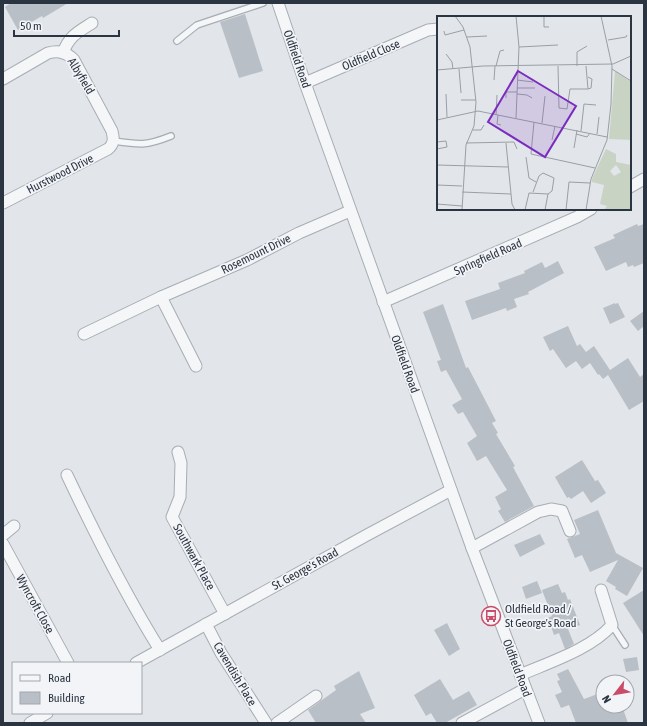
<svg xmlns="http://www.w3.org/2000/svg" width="647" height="726" font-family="'Asap Condensed',sans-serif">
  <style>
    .building { fill: #b9bfc6 }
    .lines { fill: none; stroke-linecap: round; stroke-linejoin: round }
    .lane-casing { stroke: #a7adb4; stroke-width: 8 }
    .street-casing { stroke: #a7adb4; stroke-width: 13 }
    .lane { stroke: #f5f6f8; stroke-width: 5.5 }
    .street { stroke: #f5f6f8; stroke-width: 11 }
    .labels { text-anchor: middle; stroke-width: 3.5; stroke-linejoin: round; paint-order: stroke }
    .street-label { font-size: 12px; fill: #2b3441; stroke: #f2f4f7 }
    .poi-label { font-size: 12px; fill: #2b3441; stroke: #f2f4f7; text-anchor: start }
    .inset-road { fill: none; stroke: #999fa6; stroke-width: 1 }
    .view { fill: #7b2cbf; fill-opacity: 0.15; stroke: #7b2cbf; stroke-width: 2 }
    .inset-edge { fill: none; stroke: #2b3441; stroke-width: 2 }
  </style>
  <rect width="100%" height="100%" fill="#e2e6ea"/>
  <g class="building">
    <path d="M11,3H68L43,18L42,16L18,30L5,7Z"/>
    <path d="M245,14L263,71L239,78L220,22Z"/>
    <path d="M637,224L638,226L644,224V263L634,267L633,265L628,267L626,262L606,271L594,247L615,238L613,235Z"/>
    <path d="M558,261L564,273L528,292L529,294L514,299L517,307L507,311L506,308L472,320L465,301L500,289L498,283L525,273L524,271L542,262L545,268Z"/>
    <path d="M615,303V304L618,303L625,317L610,324L603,308Z"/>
    <path d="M443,304L466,368L468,367L496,421L492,423L498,433L496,434L515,466L513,467L534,506L505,522L498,511L501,509L495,497L507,490L486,456L477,461L467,443L477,436L463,412L458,414L452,405L462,399L446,370L441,372L437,361L441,360L423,312Z"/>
    <path d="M644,311V326L638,331L630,321Z"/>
    <path d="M568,326L577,346L580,344L586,352L594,346L610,370L628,358L640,377L644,374V401L629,410L608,375L603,379L599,374L598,375L590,363L582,369L576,361L566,368L553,349L550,351L543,337Z"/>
    <path d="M582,460L595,481L598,480L606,493L591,503L583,491L571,499L569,497L567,498L555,477Z"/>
    <path d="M598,510L616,553L643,568L627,596L615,589L616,587L606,581L618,560L590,572L582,555L575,558L567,539L580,534L574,520Z"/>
    <path d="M540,534L545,544L520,557L514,545Z"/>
    <path d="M537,581L542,593L526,599L522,587Z"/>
    <path d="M558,584L562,593L565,592L568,600L570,599L580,625L568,629L574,644L565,649L559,633L554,635L548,618L552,616L542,590Z"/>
    <path d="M644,590V636L623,603Z"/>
    <path d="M447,623L460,649L449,656L434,630Z"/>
    <path d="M637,657L639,670L626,672L623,659Z"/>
    <path d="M568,669L584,699L603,692V706H622L628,723H576L569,705L561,708L555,695L562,692L557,681L560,680L557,674Z"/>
    <path d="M359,671L375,708L360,714L366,723H316L308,710L336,690L334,686Z"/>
    <path d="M440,679L453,700L469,691L477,705L445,723H437L431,713L426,716L414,695Z"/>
  </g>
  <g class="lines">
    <defs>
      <g id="lane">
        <path d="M177,41L197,25L263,3"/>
        <path d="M114,141C140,145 146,146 171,136"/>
        <path d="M612,625L625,645"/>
      </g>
      <g id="street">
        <path d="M278,3L305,83L472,548L539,723"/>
        <path d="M63,53C69,36 78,32 92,23"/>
        <path d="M3,79L48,53C59,50 66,52 74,60L112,131C114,139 114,144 108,149L3,203"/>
        <path d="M305,83L428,30L438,29"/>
        <path d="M630,187L644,179"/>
        <path d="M161,297L196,366"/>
        <path d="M383,302L577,217L591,209"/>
        <path d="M84,334L161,297L247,260L299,233L350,211"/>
        <path d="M178,452L181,463L180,497L172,517L225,614"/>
        <path d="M67,475C95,534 125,594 160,650"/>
        <path d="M3,535L14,526"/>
        <path d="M3,544L68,663"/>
        <path d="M472,548L538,512L551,509L562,511L570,531"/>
        <path d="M206,624L221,653L266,723"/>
        <path d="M136,663L367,535L451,490"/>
        <path d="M520,675C550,662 591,649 612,625L601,590"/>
        <path d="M30,723L47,713"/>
        <path d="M277,723L316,696"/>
        <path d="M462,723L525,689"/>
      </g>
    </defs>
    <use href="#lane" class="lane-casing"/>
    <use href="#street" class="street-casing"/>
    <use href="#lane" class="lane"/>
    <use href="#street" class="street"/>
  </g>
  <defs>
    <symbol id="bus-ring" viewBox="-11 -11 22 22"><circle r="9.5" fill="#f2f4f7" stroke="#ca4c68" stroke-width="1.5"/><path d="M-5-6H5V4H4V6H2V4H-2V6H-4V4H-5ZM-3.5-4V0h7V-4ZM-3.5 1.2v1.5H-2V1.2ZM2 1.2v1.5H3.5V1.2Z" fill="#ca4c68"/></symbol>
  </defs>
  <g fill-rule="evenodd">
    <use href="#bus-ring" x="480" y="605" width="22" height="22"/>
  </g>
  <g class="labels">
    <g class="street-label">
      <text transform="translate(371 55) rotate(-23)" y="4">Oldfield Close</text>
      <text transform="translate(297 59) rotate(71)" y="4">Oldfield Road</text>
      <text transform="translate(81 76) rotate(59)" y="4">Albyfield</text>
      <text transform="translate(60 174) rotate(-27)" y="4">Hurstwood Drive</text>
      <text transform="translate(256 254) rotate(-26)" y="4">Rosemount Drive</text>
      <text transform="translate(488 257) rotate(-24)" y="4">Springfield Road</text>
      <text transform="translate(405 364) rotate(70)" y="4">Oldfield Road</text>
      <text transform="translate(194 557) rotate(61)" y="4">Southwark Place</text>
      <text transform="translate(305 569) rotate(-29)" y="4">St. George's Road</text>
      <text transform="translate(35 604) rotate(61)" y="4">Wyncroft Close</text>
      <text transform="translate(517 668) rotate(69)" y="4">Oldfield Road</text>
      <text transform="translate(235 674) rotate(59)" y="4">Cavendish Place</text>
    </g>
    <g class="poi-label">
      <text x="505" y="613">Oldfield Road /<tspan x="505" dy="14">St George's Road</tspan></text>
    </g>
  </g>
  <g transform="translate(437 16)">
    <rect width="194" height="194" fill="#e2e6ea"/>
    <path d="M178,55L194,66V124L172,123ZM169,133L179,138V146L194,149V194H167L170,190L163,188L167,169L155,166V163ZM179,149L184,156L177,160L173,155Z" fill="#c9d3c3" fill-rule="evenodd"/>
    <path class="inset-road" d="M18,0L26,11L33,31L39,86L37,110L29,129L25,194M107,0V11H112M7,15L8,19L27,14M30,21L50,20M171,24L189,21L190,19M82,31L121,29M9,38L15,46L16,53M59,50L63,35L67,34M121,50L122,92L130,93L133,73H151L149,50M140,50V36L150,30M22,53L24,77M175,53L194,65M0,54L46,50L176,48L194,40M57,64L58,50M80,64L96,66M80,72H98M151,73L154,72L155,63L151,61M9,78L10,101M80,78L90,79L95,82M69,82V76H80M24,84H39M59,99L60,79M61,99L60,108L64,109M79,102L82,31L79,0M0,104L41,95L170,121M97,106L94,138L158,152M105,107L108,80M36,114H44L47,109M144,115L147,88L159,89M139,118L150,121L153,117M160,118L162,101M115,124L118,110M0,126L9,125L10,131L0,133M29,127L77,126L80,133M69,127L75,188L78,194M137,132L140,114M89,141L92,162L99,166M0,149L71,151M0,169L25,170M25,176L74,178M96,176L102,160L106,157L117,162L115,175L111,178M0,188L25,190M88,194L92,177L111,178M108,194L111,178M129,194L132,166L153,167M149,194L154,163L170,124L174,88L175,50L164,0"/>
    <path class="view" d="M81,55L139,90L108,141L51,106Z"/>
    <rect width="194" height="194" class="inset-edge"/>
  </g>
  <rect width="647" height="726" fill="none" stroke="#2b3441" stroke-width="8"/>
  <rect x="12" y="662" width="130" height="52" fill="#f2f4f7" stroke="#a2a7ae"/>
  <rect x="20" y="675" width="20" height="6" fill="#f5f6f8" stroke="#a2a7ae"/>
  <text x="48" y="682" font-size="12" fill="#2b3441">Road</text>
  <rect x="20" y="692" width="20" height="12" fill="#b9bfc6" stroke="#a2a7ae"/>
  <text x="48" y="702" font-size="12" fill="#2b3441">Building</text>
  <g transform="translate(615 694) rotate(239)"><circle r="19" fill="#f2f4f7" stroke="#a2a7ae"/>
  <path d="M0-3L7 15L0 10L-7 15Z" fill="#ca4c68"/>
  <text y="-6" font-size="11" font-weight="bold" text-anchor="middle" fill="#2b3441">N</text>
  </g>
  <path d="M14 30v6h105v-6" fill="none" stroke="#2b3441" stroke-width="2"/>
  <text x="20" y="30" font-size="12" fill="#2b3441" stroke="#f2f4f7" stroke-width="3" paint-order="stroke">50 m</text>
</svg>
